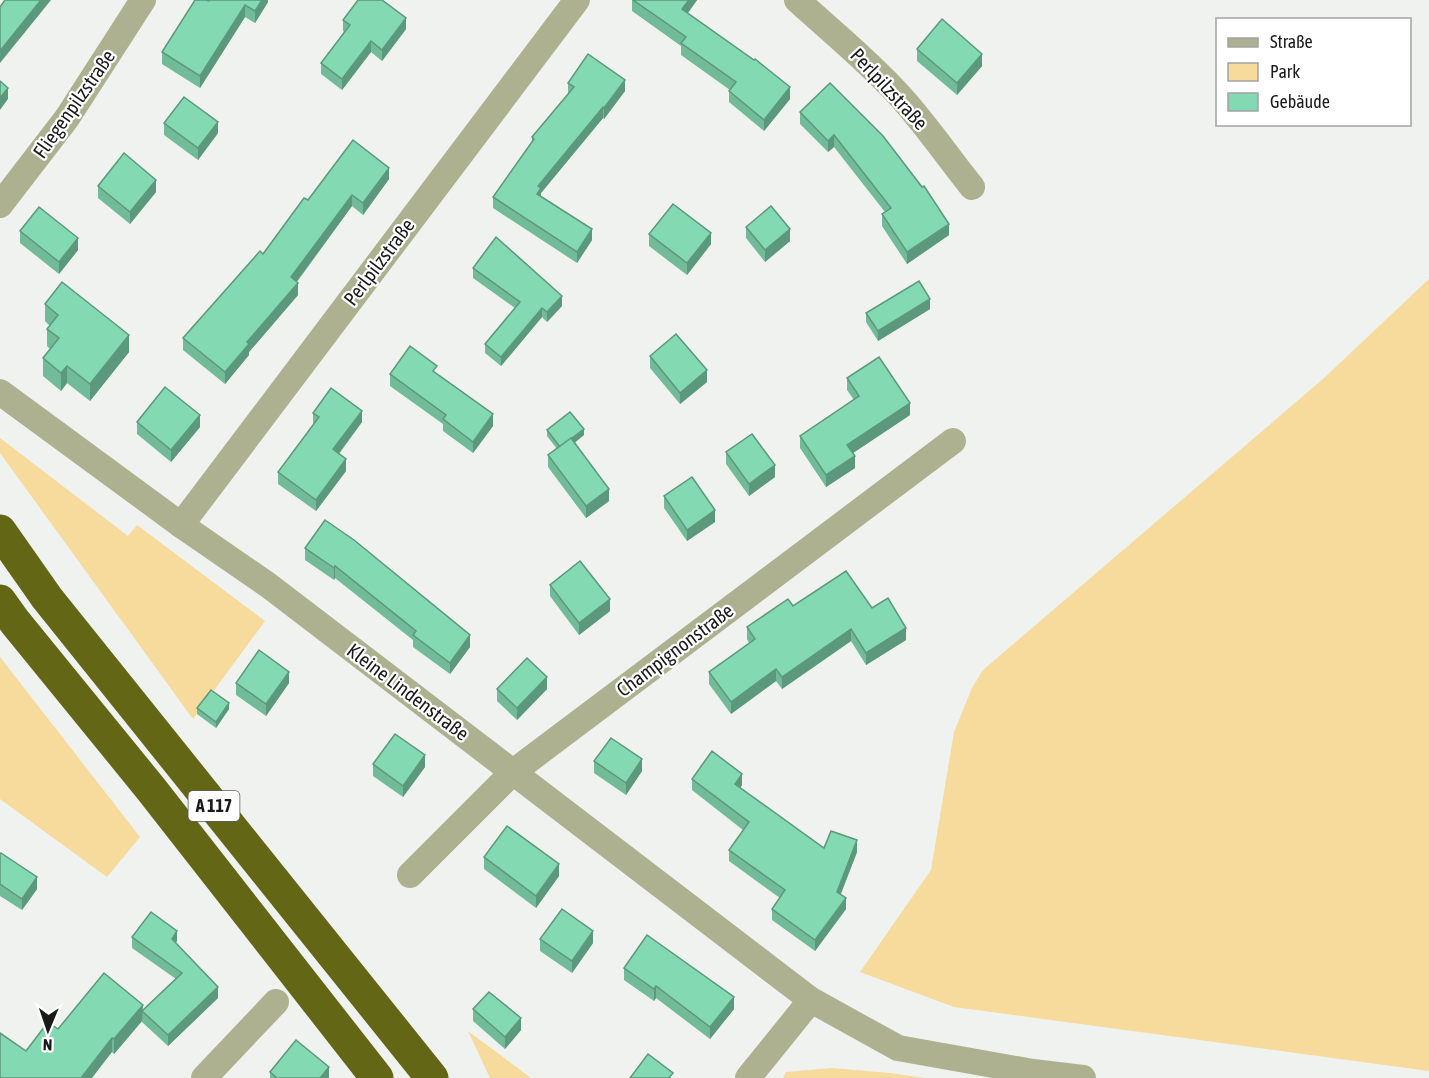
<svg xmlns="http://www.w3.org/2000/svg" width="1429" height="1078" font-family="'Asap Condensed',sans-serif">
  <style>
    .green { fill: #f6db9c }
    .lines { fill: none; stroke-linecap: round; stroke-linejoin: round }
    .minor { stroke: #adb190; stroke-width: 26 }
    .motorway { stroke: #636715; stroke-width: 33 }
    .wall { fill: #71bb98 }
    .shaded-wall { fill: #5c987c }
    .building { fill: #83d9b1; stroke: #5c987c; stroke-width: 1.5 }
    .labels { text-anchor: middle; stroke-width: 4.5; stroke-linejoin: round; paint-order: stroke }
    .shield { fill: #fff; stroke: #5e5f5e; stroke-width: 1.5 }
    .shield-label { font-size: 18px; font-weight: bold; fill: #191a19 }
    .street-label { font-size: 20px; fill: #191a19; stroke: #fff }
  </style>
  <rect width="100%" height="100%" fill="#eff2ee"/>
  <g class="green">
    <path d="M1429,279V1071L954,1007L860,972L931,870L954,732L972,688L983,670L1323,379Z"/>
    <path d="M0,438L128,536L137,525L265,621L193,719L0,453Z"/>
    <path d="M0,657L140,837L107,877L0,799Z"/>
    <path d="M468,1031L531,1078H490Z"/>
    <path d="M832,1068L890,1073L925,1078H783L786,1072Z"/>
  </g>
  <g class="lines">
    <g class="minor">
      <path d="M797,0C831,31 867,60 898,94C925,123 947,156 972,187"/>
      <path d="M0,205L67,118L143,0"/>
      <path d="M0,392L181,525L268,585L811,1000L898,1048L1033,1072L1083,1078"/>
      <path d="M181,525L577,0"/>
      <path d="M410,875L513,772L953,441"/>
      <path d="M204,1078L276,1002"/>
      <path d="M748,1078L811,1000"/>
    </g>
    <g class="motorway">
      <path d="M0,531L47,598L432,1078"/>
      <path d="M0,601L15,622L151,789L377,1078"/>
    </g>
  </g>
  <g class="wall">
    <path d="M268,0V2L255,23L245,17L200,88L162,64V52L209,1Z"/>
    <path d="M632,0H697L688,13L790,99L764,131L729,102V91L730,90L681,55V46L632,11Z"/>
    <path d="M343,20L406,29L382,61L371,52L342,90L321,74V63L344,32L343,31Z"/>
    <path d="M917,49L982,66L957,95L917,61Z"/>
    <path d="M568,83L625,91L604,119L603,118L541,193V196L592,240L577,263L493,208V197L532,142V137L568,94Z"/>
    <path d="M830,83L949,235L907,264L882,226V214L885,212L834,147L828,152L800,124V112Z"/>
    <path d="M164,123L218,133L198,160L164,135Z"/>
    <path d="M389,179L363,215L352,206L297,282L298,295L249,352V355L225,384L183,350V338L263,254L308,200Z"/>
    <path d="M98,186L156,192L130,224L98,198Z"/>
    <path d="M746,227L790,241L765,262L746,238Z"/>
    <path d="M20,231L78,250L59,274L20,243Z"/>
    <path d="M649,234L711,244L687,275L649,246Z"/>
    <path d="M473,268L562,306L547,322L542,317L501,366L485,353V344L515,308L473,278Z"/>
    <path d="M45,304L129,352L90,401L67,383L61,391L43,376V358L50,349L47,346V329L50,326L45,321Z"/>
    <path d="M930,309L878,341L866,322V313Z"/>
    <path d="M650,356L707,382L680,404L650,368Z"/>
    <path d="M390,374H437L493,426L473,453L443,431V424L390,386Z"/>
    <path d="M847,378L910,415L853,453L855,468L826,487L800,448V436L854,400L847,390Z"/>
    <path d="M313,413L362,422L339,454L346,471L316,511L278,484V472L313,425Z"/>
    <path d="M137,422L200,427L171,462L137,434Z"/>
    <path d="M547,430L584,435L575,442L609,501L586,518L548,467V455L557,449L547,436Z"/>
    <path d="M726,452L775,477L749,496L726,464Z"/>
    <path d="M664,496L715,522L687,541L664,508Z"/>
    <path d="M305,548L470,647L450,674L413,647V640L335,578L334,580L305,560Z"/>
    <path d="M550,585L610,611L579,635L550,596Z"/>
    <path d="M793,606L872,608L906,640L866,665L851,641L782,689L776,681L731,714L709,684V672L749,643L747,639V627Z"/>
    <path d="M236,683H289L266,716L236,695Z"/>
    <path d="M497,689H547L517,720L497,701Z"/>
    <path d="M197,708L229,709L216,728L197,714Z"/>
    <path d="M594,761L642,771L626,795L594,773Z"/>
    <path d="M373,764L425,767L403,797L373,776Z"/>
    <path d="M692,779L742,785L740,788L824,848L857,852L841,894L846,909L815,951L772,920V909L780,898L729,861V850L743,830L692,790Z"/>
    <path d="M0,854L37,889L22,910L0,896Z"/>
    <path d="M484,857L559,876L536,908L484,869Z"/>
    <path d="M132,937L177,941L176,943L218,998L168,1046L142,1022V1021L114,1054L112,1052L26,1051L58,1029L143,1011L176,979L132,948Z"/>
    <path d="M540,939L593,943L572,973L540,951Z"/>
    <path d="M624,968L734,1009L710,1039L656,998L654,1001L624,980Z"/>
    <path d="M473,1009L521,1030L505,1049L473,1021Z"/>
    <path d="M270,1072L329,1078H270Z"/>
  </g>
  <g class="shaded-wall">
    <path d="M41,0H51L0,63V51Z"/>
    <path d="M262,0H268V2L255,23V11Z"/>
    <path d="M689,0H697L682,21V9Z"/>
    <path d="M245,5V17L200,88V76Z"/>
    <path d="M406,18V29L382,61V50Z"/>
    <path d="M371,41V52L342,90V79Z"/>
    <path d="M982,54V66L957,95V83Z"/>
    <path d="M625,80V91L604,119V108Z"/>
    <path d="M790,87V99L764,131V120Z"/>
    <path d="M8,88V99L0,110V98Z"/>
    <path d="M603,107V118L541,193V199L537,194L538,186Z"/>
    <path d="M218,122V133L198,160V148Z"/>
    <path d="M834,135V147L828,152V141Z"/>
    <path d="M389,168V179L363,215V203Z"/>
    <path d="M156,180V192L130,224V212Z"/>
    <path d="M352,195V206L291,289V277Z"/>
    <path d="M949,224V235L907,264V252Z"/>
    <path d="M592,229V240L577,263V252Z"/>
    <path d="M790,229V241L765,262V250Z"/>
    <path d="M711,233V244L687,275V263Z"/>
    <path d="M78,238V250L59,274V262Z"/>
    <path d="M298,283V295L249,352V355L225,384V372L247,342Z"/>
    <path d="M562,296V306L547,322V312Z"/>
    <path d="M930,299V309L878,341V331Z"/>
    <path d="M542,308V317L501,366V357Z"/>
    <path d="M129,335V352L90,401V384Z"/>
    <path d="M67,366V383L61,391V373Z"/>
    <path d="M707,370V382L680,404V393Z"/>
    <path d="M910,403V415L847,457V445Z"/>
    <path d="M362,411V422L333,461V449Z"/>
    <path d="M493,414V426L473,453V442Z"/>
    <path d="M200,415V427L171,462V450Z"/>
    <path d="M584,429V435L561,454V448Z"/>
    <path d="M855,456V468L826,487V475Z"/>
    <path d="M346,459V471L316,511V500Z"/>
    <path d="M775,465V477L749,496V484Z"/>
    <path d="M609,489V501L586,518V506Z"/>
    <path d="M715,510V522L687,541V530Z"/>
    <path d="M335,566V578L334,580V568Z"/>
    <path d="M610,599V611L579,635V623Z"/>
    <path d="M906,628V640L866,665V653Z"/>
    <path d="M851,629V641L782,689V677Z"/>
    <path d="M470,635V647L450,674V663Z"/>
    <path d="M776,669V681L731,714V702Z"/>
    <path d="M289,672V683L266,716V704Z"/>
    <path d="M547,677V689L517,720V708Z"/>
    <path d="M229,703V709L216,728V722Z"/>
    <path d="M425,755V767L403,797V786Z"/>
    <path d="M642,759V771L626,795V783Z"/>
    <path d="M742,774V785L735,796V784Z"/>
    <path d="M857,840V852L837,903V892Z"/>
    <path d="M559,864V876L536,908V896Z"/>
    <path d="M37,877V889L22,910V899Z"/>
    <path d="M846,898V909L815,951V940Z"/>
    <path d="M177,931V941L172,949V939Z"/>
    <path d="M593,931V943L572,973V961Z"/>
    <path d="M656,986V998L654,1001V989Z"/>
    <path d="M218,987V998L168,1046V1035Z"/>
    <path d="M734,997V1009L710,1039V1027Z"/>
    <path d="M143,1005L142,1021L114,1054V1039Z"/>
    <path d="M521,1018V1030L505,1049V1037Z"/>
    <path d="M112,1038V1052L92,1078H81Z"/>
    <path d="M329,1067V1078H320Z"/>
  </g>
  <g class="building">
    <path d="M5,0H41L0,51V7Z"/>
    <path d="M195,0H206L209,1L210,0H262L255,11L245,5L200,76L162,52Z"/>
    <path d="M358,0H382L406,18L382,50L371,41L342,79L321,63L350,25L343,20Z"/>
    <path d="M633,0H689L682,9L754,60L755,59L790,87L764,120L729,91L736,82L681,43L686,37Z"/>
    <path d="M942,19L982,54L957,83L917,49Z"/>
    <path d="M588,54L625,80L604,108L603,107L538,186L541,188L537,194L592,229L577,252L493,197L534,139L532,137L574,87L568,83Z"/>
    <path d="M0,81L8,88L0,98Z"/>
    <path d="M830,83L883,136L922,187L924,186L949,224L907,252L882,214L891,208L834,135L828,141L800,112Z"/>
    <path d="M184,97L218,122L198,148L164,123Z"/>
    <path d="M353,140L389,168L363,203L352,195L291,277L298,283L247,342L249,344L225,372L183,338L260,251L263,254L304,198L308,200Z"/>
    <path d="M124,153L156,180L130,212L98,186Z"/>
    <path d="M673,204L711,233L687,263L649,234Z"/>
    <path d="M771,206L790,229L765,250L746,227Z"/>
    <path d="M39,207L78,238L59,262L20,231Z"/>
    <path d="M496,237L562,296L547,312L542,308L501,357L485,344L520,302L473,268Z"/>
    <path d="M919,281L930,299L878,331L866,313Z"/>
    <path d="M62,282L129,335L90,384L67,366L61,373L43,358L59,338L47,329L58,315L45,304Z"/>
    <path d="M676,334L707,370L680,393L650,356Z"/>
    <path d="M410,346L437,366L433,371L493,414L473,442L443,419L446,415L390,374Z"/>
    <path d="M879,357L910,403L847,445L855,456L826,475L800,436L859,396L847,378Z"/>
    <path d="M165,387L200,415L171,450L137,422Z"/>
    <path d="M331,388L362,411L333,449L346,459L316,500L278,472L319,417L313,413Z"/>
    <path d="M570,412L584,429L560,447L547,430Z"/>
    <path d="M752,434L775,465L749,484L726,452Z"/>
    <path d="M571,438L609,489L586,506L548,455Z"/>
    <path d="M692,477L715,510L687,530L664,496Z"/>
    <path d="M325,520L354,540L470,635L450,663L413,635L416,631L335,566L334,568L305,548Z"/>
    <path d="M580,561L610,599L579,623L550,585Z"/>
    <path d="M846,571L872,608L888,598L906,628L866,653L851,629L782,677L776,669L731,702L709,672L755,639L747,627L788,599L793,606Z"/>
    <path d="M259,650L289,672L266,704L236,683Z"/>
    <path d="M527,658L547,677L517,708L497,689Z"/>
    <path d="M211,690L229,703L216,722L197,708Z"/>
    <path d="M395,734L425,755L403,786L373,764Z"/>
    <path d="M611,738L642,759L626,783L594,761Z"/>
    <path d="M712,751L742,774L735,784L824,848L831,831L857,840L837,892L846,898L815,940L772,909L785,890L729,850L749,822L692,779Z"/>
    <path d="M507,826L559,864L536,896L484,857Z"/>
    <path d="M1,853L37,877L22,899L0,884V854Z"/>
    <path d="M562,909L593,931L572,961L540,939Z"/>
    <path d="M151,912L177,931L172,939L218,987L168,1035L142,1011L182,973L132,937Z"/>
    <path d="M647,935L734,997L710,1027L656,986L654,989L624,968Z"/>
    <path d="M104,973L143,1005L114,1039L112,1038L81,1078H0V1033L26,1051L48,1022L58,1029Z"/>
    <path d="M489,992L521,1018L505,1037L473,1009Z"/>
    <path d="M296,1040L329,1067L320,1078H277L270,1072Z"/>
    <path d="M648,1054L673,1073L669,1078H630Z"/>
  </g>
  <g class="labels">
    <rect class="shield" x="188.5" y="791" width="51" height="30" rx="4.5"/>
    <g class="shield-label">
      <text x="214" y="812">A 117</text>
    </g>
    <g class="street-label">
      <text transform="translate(889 89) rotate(47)" y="7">Perlpilzstraße</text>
      <text transform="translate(74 104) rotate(-55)" y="7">Fliegenpilzstraße</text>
      <text transform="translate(379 262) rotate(-53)" y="7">Perlpilzstraße</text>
      <text transform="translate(675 650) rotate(-37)" y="7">Champignonstraße</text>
      <text transform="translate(408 692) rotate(37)" y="7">Kleine Lindenstraße</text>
    </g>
  </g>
  <rect x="1216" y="18" width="195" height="108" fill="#ffffff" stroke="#a3a3a3" stroke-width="1.5"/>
  <rect x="1228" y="38" width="30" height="9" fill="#adb190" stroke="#a3a3a3" stroke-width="1.5"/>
  <text x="1270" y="48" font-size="18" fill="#191a19">Straße</text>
  <rect x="1228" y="63" width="30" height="18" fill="#f6db9c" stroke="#a3a3a3" stroke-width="1.5"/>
  <text x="1270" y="78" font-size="18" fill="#191a19">Park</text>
  <rect x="1228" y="93" width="30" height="18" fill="#83d9b1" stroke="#a3a3a3" stroke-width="1.5"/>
  <text x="1270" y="108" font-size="18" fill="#191a19">Gebäude</text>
  <g transform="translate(48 1030) rotate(182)" stroke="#ffffff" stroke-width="4.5" paint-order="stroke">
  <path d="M0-4.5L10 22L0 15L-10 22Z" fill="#191a19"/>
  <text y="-9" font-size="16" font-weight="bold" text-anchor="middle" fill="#191a19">N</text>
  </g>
</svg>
